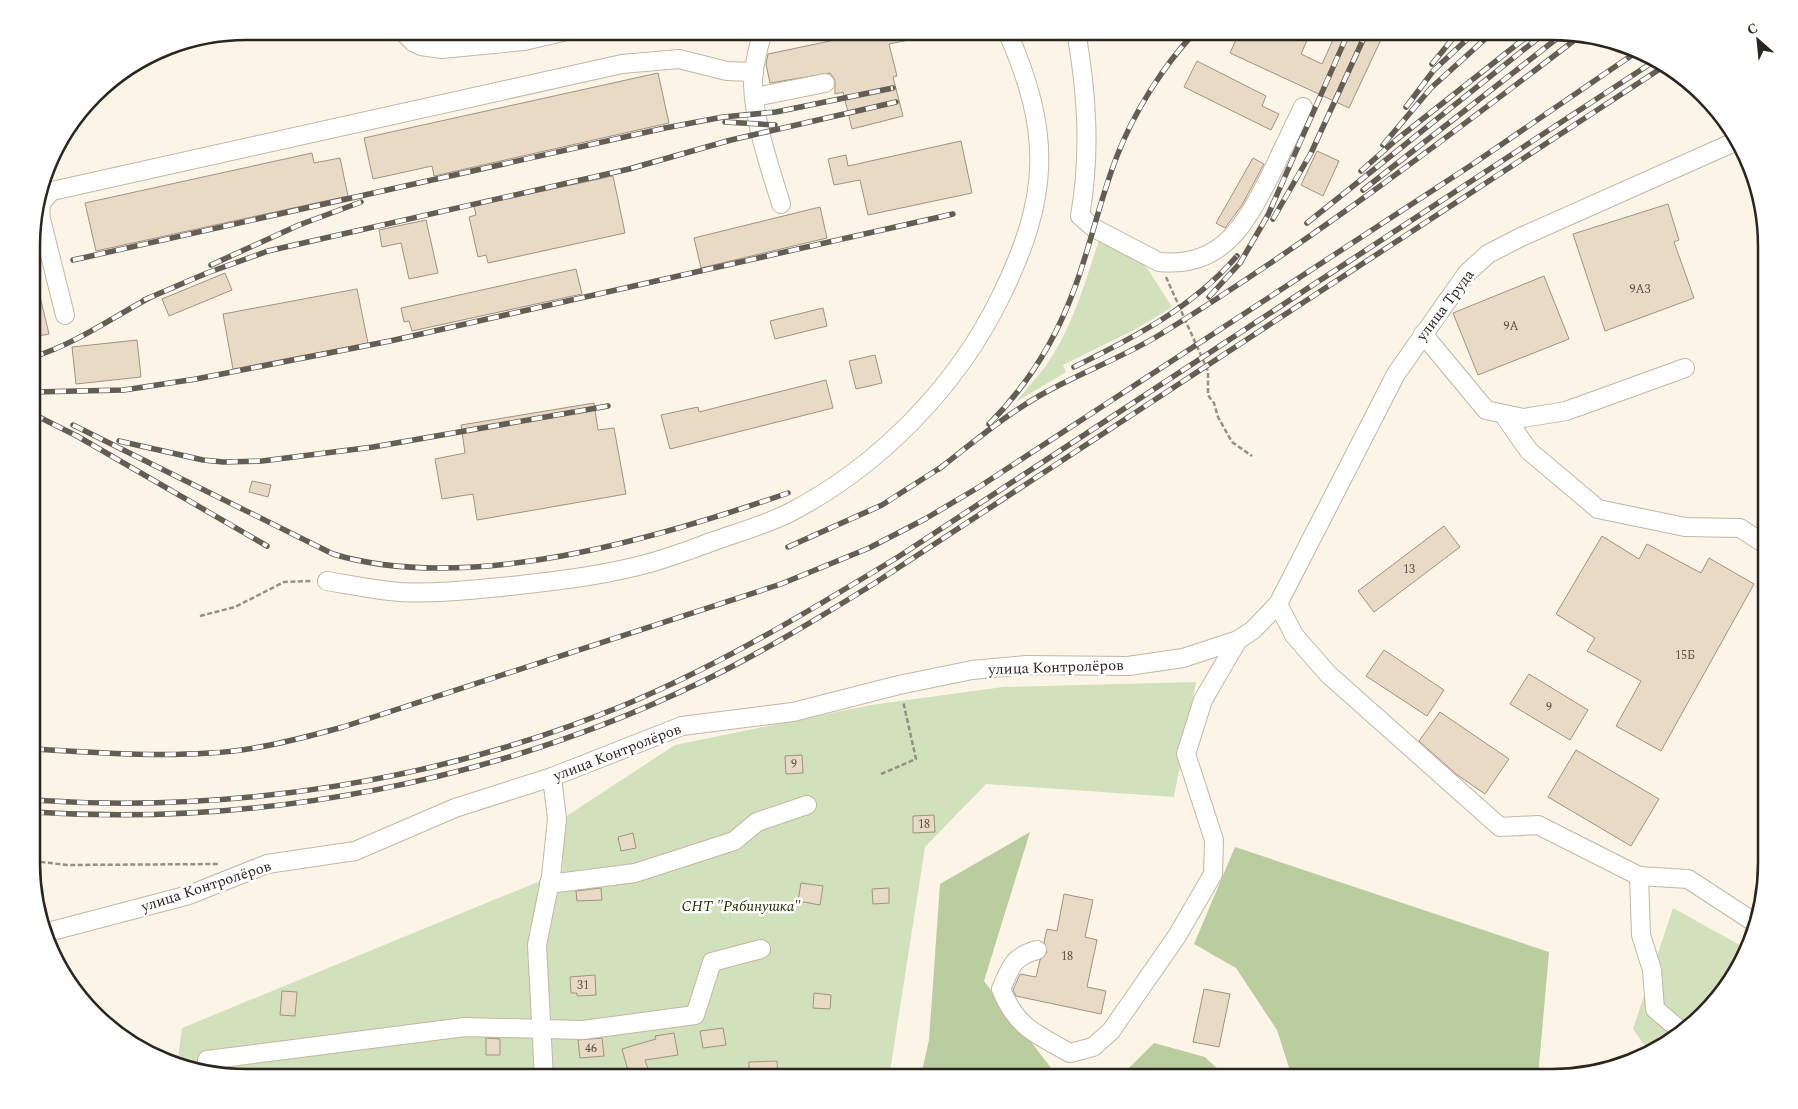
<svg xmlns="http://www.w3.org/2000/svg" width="1798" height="1109" font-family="Spectral,serif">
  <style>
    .green { fill: #d0e1bb }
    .forest { fill: #b9cd9f }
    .building { fill: #e9dac6; stroke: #a09280 }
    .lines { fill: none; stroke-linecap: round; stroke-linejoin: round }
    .minor-casing { stroke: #c4b6a2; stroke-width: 20 }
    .path { stroke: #978f86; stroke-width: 2.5; stroke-dasharray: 5 2.5; stroke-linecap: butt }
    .minor { stroke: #fff; stroke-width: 18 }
    .rail-casing { stroke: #635d54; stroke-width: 5.5 }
    .rail { stroke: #fff; stroke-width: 4; stroke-dasharray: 11; stroke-linecap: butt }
    .labels { text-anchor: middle; stroke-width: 5; stroke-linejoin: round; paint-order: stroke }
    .number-label { font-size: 12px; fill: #5a5248 }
    .street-label { font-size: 15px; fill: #2b251e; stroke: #fff }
    .park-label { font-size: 15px; font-style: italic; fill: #213200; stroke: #fff }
    .rim { fill: none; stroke: #2b251e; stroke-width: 2.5 }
  </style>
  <rect width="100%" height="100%" fill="#fdf4e8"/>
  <g class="green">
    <path d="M1099,240L1138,260L1147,268L1172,307L1134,330L1063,365L1066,372L1016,402C1025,390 1036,379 1045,367C1072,329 1085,283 1099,240Z"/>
    <path d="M1196,682L1174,797L986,784L925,847L889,1078H246L190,1070L177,1065L182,1028L562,872L565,817L675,745L871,705L1003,687Z"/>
    <path d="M1673,908L1747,949L1731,982L1659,1049L1649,1052L1633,1029Z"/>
  </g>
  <g class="forest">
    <path d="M1030,832L984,981L1058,1077L914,1078L921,1075L929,1040L940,884Z"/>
    <path d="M1235,847L1549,952L1538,1077H1292L1277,1030L1236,968L1194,944Z"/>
    <path d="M1154,1043L1205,1057L1226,1077H1120Z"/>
  </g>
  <g class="building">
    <path d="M853,31H923L924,37L889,44L897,76L893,77L903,116L852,129L843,92L835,94V80L830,73L770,83L766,64L768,54L854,36Z"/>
    <path d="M1240,31H1311L1301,54L1322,64L1337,31H1385L1349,108L1230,53Z"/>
    <path d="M1197,61L1266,96L1262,106L1279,114L1271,130L1184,87Z"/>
    <path d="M658,73L669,123L434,176L432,166L373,179L364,138Z"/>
    <path d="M961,141L972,193L868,215L860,180L834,185L828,159L846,155L848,166Z"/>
    <path d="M1317,151L1339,161L1323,196L1301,185Z"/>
    <path d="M312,153L314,163L340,158L348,196L96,251L85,203Z"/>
    <path d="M1253,158L1264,164L1242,205L1225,228L1216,223Z"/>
    <path d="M613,176L625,233L488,263L486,255L478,257L469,217L476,215L474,206Z"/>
    <path d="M1668,204L1679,240L1674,242L1694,298L1605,331L1573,234Z"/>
    <path d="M820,207L827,238L701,268L694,238Z"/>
    <path d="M426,220L438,273L409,279L401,243L382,247L379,230Z"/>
    <path d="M576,269L582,294L412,331L409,321L404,322L401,308Z"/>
    <path d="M225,273L232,290L169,316L162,299Z"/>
    <path d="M1544,276L1569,339L1478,375L1453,313Z"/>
    <path d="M33,288H38L49,334L33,337Z"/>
    <path d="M357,289L368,343L233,369L223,314Z"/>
    <path d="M823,308L827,326L775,339L770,321Z"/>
    <path d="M137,340L141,377L76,384L72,347Z"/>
    <path d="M875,355L882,383L856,389L849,361Z"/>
    <path d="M826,380L833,408L670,449L661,415L698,407L699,412Z"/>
    <path d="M594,403L598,430L614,428L626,494L477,520L473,494L442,499L435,459L465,453L461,425Z"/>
    <path d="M252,481L271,485L268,497L249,492Z"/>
    <path d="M1444,526L1460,547L1374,612L1358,591Z"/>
    <path d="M1602,536L1639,559L1647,544L1701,573L1709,558L1754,584L1661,751L1616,726L1641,681L1587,651L1595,638L1556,614Z"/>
    <path d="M1384,650L1444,690L1427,716L1366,676Z"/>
    <path d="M1529,674L1588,710L1570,740L1510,704Z"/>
    <path d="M1440,712L1509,759L1485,794L1456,774L1419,741Z"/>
    <path d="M1576,750L1659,799L1631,846L1548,797Z"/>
    <path d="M802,755L803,773L786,774L785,756Z"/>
    <path d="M934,815L935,832L913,833V816Z"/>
    <path d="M633,833L636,848L621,851L618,837Z"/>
    <path d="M801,883L823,886L820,905L798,901Z"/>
    <path d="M601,888L602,900L577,901L576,891Z"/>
    <path d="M889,888V903L873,904L872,889Z"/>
    <path d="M1064,894L1093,900L1085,937L1097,940L1087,987L1106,991L1101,1014L1016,996L1013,990L1020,974L1036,977L1040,960L1047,952L1044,942L1047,929L1057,931Z"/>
    <path d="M595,975L596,995L577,996V993H571L570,977Z"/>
    <path d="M1204,989L1230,994L1219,1047L1193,1042Z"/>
    <path d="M282,991L297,992L295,1016L280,1015Z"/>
    <path d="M814,993L831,995L830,1009L813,1008Z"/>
    <path d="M723,1028L726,1045L703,1048L700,1031Z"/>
    <path d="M674,1033L678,1055L645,1060L648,1069L629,1074L622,1049L656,1039L655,1036Z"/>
    <path d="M486,1038L500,1039V1055H486Z"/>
    <path d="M602,1038L604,1056L580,1058L578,1040Z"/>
    <path d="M777,1061L778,1078H749V1062Z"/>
  </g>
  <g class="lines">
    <defs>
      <g id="minor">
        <path d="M402,31L413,42L421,46L442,49L524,41L567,31"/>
        <path d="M763,31C758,48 753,66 753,84C754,123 770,167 781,204"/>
        <path d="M1076,31C1087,93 1091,153 1080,216L1094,228L1159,262C1222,268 1245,225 1270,176C1281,153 1292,130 1303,107"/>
        <path d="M755,97L825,83"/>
        <path d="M65,315L41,219C39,205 42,200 52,191L622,64L679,59L727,71L754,72"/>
        <path d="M1423,334L1486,410L1523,418L1566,411L1685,368"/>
        <path d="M1503,414L1529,451L1598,509L1685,527L1740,528L1766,545"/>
        <path d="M327,581C351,585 376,590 400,592C434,594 468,590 501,587C547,582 594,577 638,566C664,560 689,550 714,541C739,532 765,525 789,513C878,467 957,387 1001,296C1050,196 1052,133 1007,31"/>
        <path d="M1278,604L1294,635L1328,674L1500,827L1538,825L1639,876L1688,879L1757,924"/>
        <path d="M1639,876L1641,935L1652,970L1655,1009L1680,1030"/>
        <path d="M549,884L635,873L734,841L757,822L807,805"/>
        <path d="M48,932L189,895L267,864L355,851L455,808L552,777L682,726L793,712L899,685L972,670L1026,665L1128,666L1183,658L1238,640L1253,630L1278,604L1396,374L1467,273L1488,254L1521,237L1739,140"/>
        <path d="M1037,950C1012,957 1011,967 1001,989C1016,1027 1036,1034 1070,1053L1093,1047L1111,1031L1177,936L1213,874L1214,840L1186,754L1203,700L1238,640"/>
        <path d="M207,1060L465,1027L583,1030L695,1015L712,962L761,949"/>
        <path d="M544,1078L537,945L551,876L557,819L552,777"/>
      </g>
    </defs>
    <use href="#minor" class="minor-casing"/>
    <g class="path">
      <path d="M1166,277L1208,371V395L1214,403L1218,417L1232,442L1252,456"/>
      <path d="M200,616L235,607L284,582L313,581"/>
      <path d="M881,774L916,759L903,701"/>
      <path d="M33,861L67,865L220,864"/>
    </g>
    <use href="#minor" class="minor"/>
    <defs>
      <g id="rail">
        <path d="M1432,64L1459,31"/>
        <path d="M1406,107L1434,70L1476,31"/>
        <path d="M725,122L775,125"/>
        <path d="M1383,145L1431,88L1494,31"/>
        <path d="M1361,171L1396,140L1534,31"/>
        <path d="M1363,190L1564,33"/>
        <path d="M1273,219L1311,153L1367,31"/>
        <path d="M1307,223L1547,31"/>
        <path d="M73,260L665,128L723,117L776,112L893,88"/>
        <path d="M211,265L299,225L361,202"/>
        <path d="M1209,297L1240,263L1268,215L1349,31"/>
        <path d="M144,300L207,273L268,251L629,169L731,140L896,102"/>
        <path d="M33,357C75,344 110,319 149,298"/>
        <path d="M1074,367C1135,337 1192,308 1237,256"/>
        <path d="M33,392L124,390L196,379L390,341L953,214"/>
        <path d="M33,414L77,436L267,546"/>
        <path d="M989,424C1028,385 1057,337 1075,287C1091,244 1100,199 1117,156C1134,112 1163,66 1196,31"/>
        <path d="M73,425L333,554C469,595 658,538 788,493"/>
        <path d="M119,441L203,460L223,462L262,461L373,447L608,406"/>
        <path d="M939,469C971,444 1003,417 1039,396C1079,373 1122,358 1161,334C1307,244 1444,140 1580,36"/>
        <path d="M788,547L882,505L943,466"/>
        <path d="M33,749C91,752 150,757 209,753C254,751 299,739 343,727L781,584L869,548L925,519L979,487L1470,166L1638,51"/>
        <path d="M33,800C234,814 441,781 627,704C722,664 811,610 898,557L1656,60"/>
        <path d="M33,812C259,827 493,782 697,684C758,655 817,619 875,583L1666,65"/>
      </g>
    </defs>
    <use href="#rail" class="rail-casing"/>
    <use href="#rail" class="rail"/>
  </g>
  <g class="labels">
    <g class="number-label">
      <text x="1640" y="293">9А3</text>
      <text x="1511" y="330">9А</text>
      <text x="1409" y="573">13</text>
      <text x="1685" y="659">15Б</text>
      <text x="1549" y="711">9</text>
      <text x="794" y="768">9</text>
      <text x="924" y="828">18</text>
      <text x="1067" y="960">18</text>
      <text x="583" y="989">31</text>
      <text x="591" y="1052">46</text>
    </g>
    <g class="street-label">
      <text transform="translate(1445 305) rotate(-53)" y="5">улица Труда</text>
      <text transform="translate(1056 667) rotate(-2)" y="5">улица Контролёров</text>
      <text transform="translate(617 752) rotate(-21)" y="5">улица Контролёров</text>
      <text transform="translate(206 886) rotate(-18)" y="5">улица Контролёров</text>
    </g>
    <g class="park-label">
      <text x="741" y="911">СНТ "Рябинушка"</text>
    </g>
  </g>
  <path d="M0 0H1798V1109H0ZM246 40H1552A206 206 0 0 1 1758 246V863A206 206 0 0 1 1552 1069H246A206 206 0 0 1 40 863V246A206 206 0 0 1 246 40Z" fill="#fff" fill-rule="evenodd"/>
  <path class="rim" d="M246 40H1552A206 206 0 0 1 1758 246V863A206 206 0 0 1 1552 1069H246A206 206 0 0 1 40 863V246A206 206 0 0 1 246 40Z"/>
  <g transform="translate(1758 40) rotate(333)" stroke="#ffffff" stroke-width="4" paint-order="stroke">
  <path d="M0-4L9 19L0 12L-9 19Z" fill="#2b251e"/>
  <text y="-8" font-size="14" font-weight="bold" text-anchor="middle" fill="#2b251e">С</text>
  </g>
</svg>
